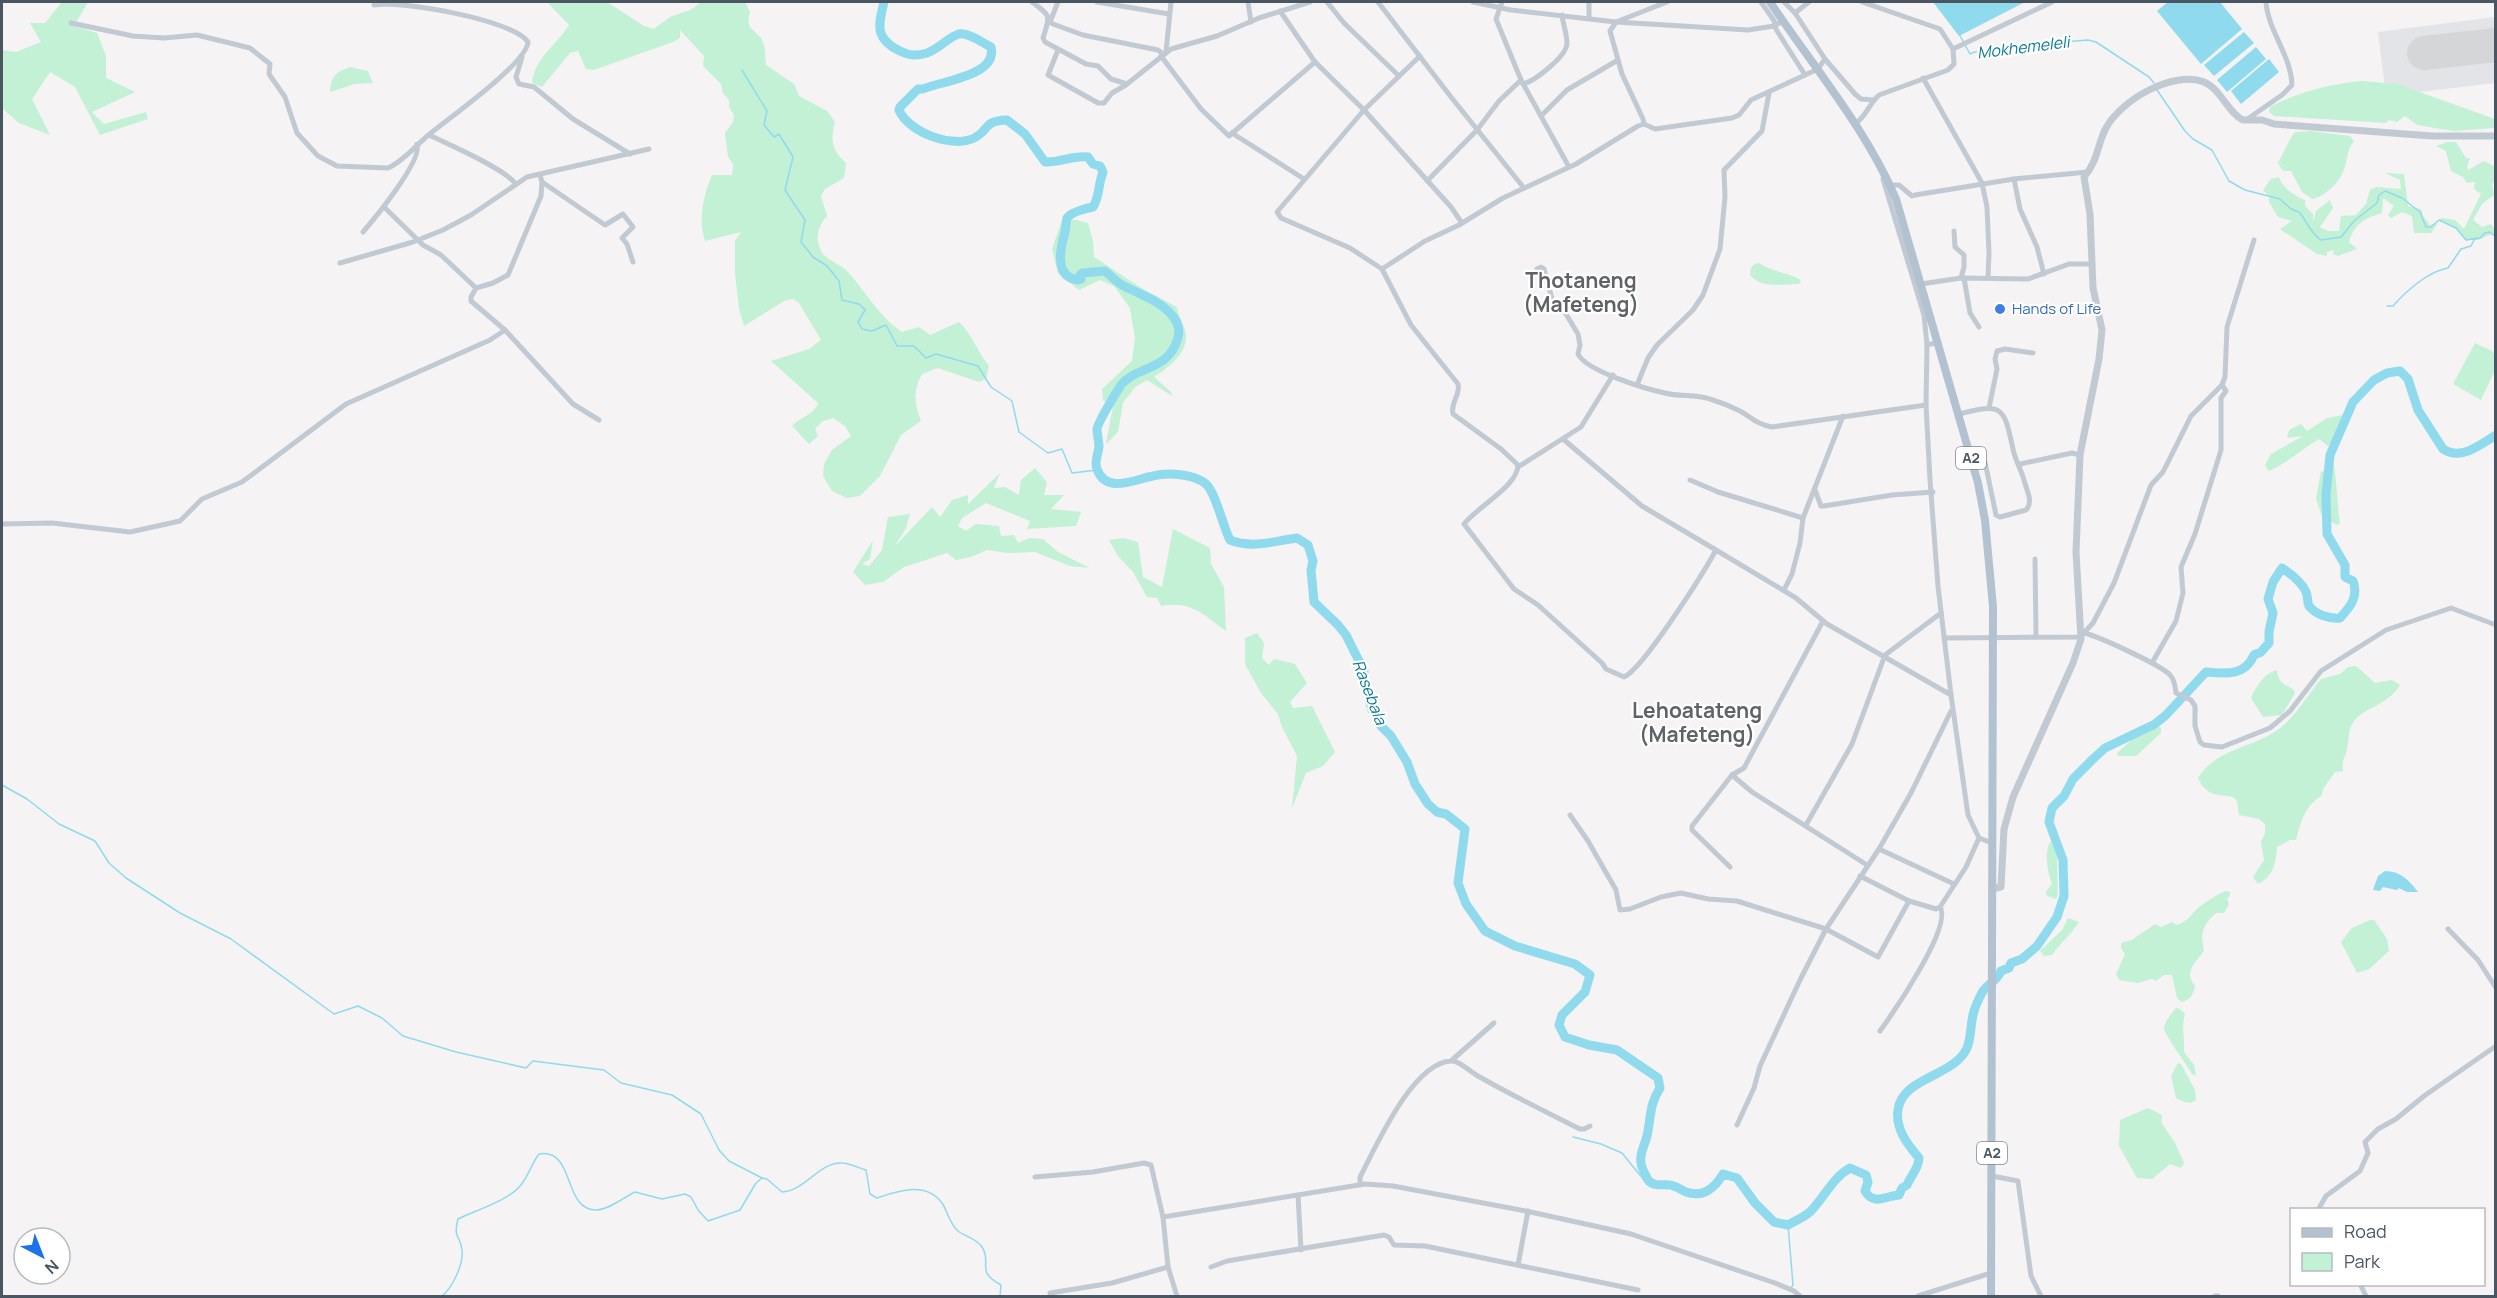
<svg xmlns="http://www.w3.org/2000/svg" width="2497" height="1298" font-family="Manrope,sans-serif">
  <style>
    .airport { fill: #e2e4e7 }
    .green { fill: #c3f1d5 }
    .water { fill: #90daee }
    .lines { fill: none; stroke-linecap: round; stroke-linejoin: round }
    .stream { stroke: #90daee; stroke-width: 1.5 }
    .river { stroke: #90daee; stroke-width: 9 }
    .runway { stroke: #d5d6d8; stroke-width: 34 }
    .minor { stroke: #c1cad2; stroke-width: 5 }
    .tertiary { stroke: #c1cad2; stroke-width: 7 }
    .primary { stroke: #b3c2d1; stroke-width: 8 }
    .shop-dot { fill: #3f7fe0; stroke: #fff; stroke-width: 2 }
    .labels { text-anchor: middle; stroke-width: 4.5; stroke-linejoin: round; paint-order: stroke }
    .shield { fill: #fff; stroke: #808990; stroke-width: 1.5 }
    .shield-label { font-size: 14px; font-weight: bold; fill: #4a5661 }
    .shop-label { font-size: 15px; fill: #366cbe; stroke: #fff; text-anchor: start }
    .water-label { font-size: 16px; font-style: italic; fill: #0c7c9b; stroke: #fff }
    .district-label { font-size: 21px; font-weight: bold; fill: #5f6368; stroke: #fff }
  </style>
  <rect width="100%" height="100%" fill="#f5f3f3"/>
  <path class="airport" d="M2495,17V83L2386,96L2378,32Z"/>
  <g class="green">
    <path d="M62,2H88L74,26L97,33L106,56V78L135,92L92,112L104,124L146,112L148,119L100,135L75,87L50,72L32,99L50,135L19,123L2,108V50L16,52L41,42L30,23H45Z"/>
    <path d="M547,2H607L644,26L654,29L670,17L690,10L702,2H745L750,12C746,28 750,26 760,37C766,44 765,56 766,65L794,84L799,96L827,111L835,122C830,142 832,150 846,163L844,178L825,189L821,196L827,216C817,227 814,241 823,254C829,261 840,264 846,270C865,290 879,317 902,332L919,327L930,335L959,322C972,334 978,353 989,366L986,379L979,382L938,368L922,374C913,390 914,403 921,421L901,435L880,476L860,496L847,498L832,491L823,476L824,464L832,450L851,436L845,426L833,418L823,421L815,429L818,436L809,444L792,426C800,417 814,415 818,403L771,361L809,349L821,340L799,303L793,299L784,301L744,326L739,309L735,273V241L741,232L705,241C698,219 703,197 712,175H732L733,164L728,157L725,133L733,122L734,115L729,107V100L723,93L721,84L703,66L704,56L680,30V38L673,42L594,70L586,69L578,51L570,53L542,87L532,83C535,57 556,46 569,25Z"/>
    <path d="M350,67L368,71L373,83L355,84L330,92C331,77 335,72 350,67Z"/>
    <path d="M2362,81L2397,84L2495,119L2494,128L2454,131L2417,125L2405,116L2397,122L2389,120L2386,123L2274,116L2269,112L2270,107C2298,92 2330,84 2362,81Z"/>
    <path d="M2310,131L2350,136L2354,141C2346,151 2348,161 2343,172C2338,184 2324,197 2312,199L2302,192L2291,171H2283L2278,163C2284,153 2288,141 2295,132Z"/>
    <path d="M2447,142H2456L2466,158H2470L2467,166L2468,170L2484,161L2495,167V181L2492,184L2494,195L2482,204L2473,220L2482,227L2491,224L2495,230V237L2492,234L2478,240H2466L2456,228L2439,220L2442,218L2455,220L2464,229L2481,194L2474,189L2475,182L2467,183L2463,177L2451,171L2446,151L2436,146Z"/>
    <path d="M2385,173L2404,174L2408,206L2421,209L2423,216L2430,225L2438,223L2431,233H2414L2412,216L2402,212L2391,218L2388,215L2394,206L2383,198L2382,213C2365,218 2354,224 2349,242L2357,249L2338,256L2333,254L2334,250L2327,252V256L2317,254L2280,229L2292,221L2278,217L2269,202V196L2263,190L2271,179L2279,177C2282,188 2295,196 2305,200V206L2313,214V222L2316,211L2330,200L2333,208L2320,227L2328,231H2339L2341,216L2356,215L2366,204L2370,190L2376,187L2401,189L2400,180Z"/>
    <path d="M1063,217L1088,223L1093,241L1094,257L1143,289L1177,307C1178,316 1185,326 1186,335C1187,354 1168,368 1154,377L1171,392L1172,396L1147,380L1135,387L1123,403L1118,432L1106,444L1113,406L1103,400L1102,389L1132,361L1135,338L1130,308L1114,286L1100,280L1079,290L1058,273L1052,249Z"/>
    <path d="M1759,263C1774,273 1788,272 1801,280L1799,284C1782,284 1762,289 1750,275C1751,268 1750,265 1759,263Z"/>
    <path d="M2475,343L2492,351L2495,355V370L2481,400L2453,384Z"/>
    <path d="M2343,415L2335,437L2328,446L2319,439C2302,449 2286,464 2269,471L2265,465L2271,454L2303,436L2287,438L2289,430L2301,424L2307,431L2327,418Z"/>
    <path d="M2332,461C2337,468 2337,509 2340,523L2337,525L2330,521L2324,522L2316,499L2321,471L2329,474Z"/>
    <path d="M1035,468L1047,482L1044,495H1064L1051,509L1081,512L1076,526L1027,529L1030,521L986,503L962,518L958,526L966,531L976,524L999,526L1001,536L1014,535L1018,543L1029,538L1043,539L1058,552L1090,568L1070,566L1035,552L1008,553L987,550L971,557L956,560L947,553L904,567L883,582L865,585L853,572L873,540L870,559L862,564L869,566L882,550L888,517L910,514L906,528L895,546L932,507L940,517L952,500L968,495V504L1000,473L994,488L1005,487L1019,495L1021,480Z"/>
    <path d="M1173,529L1210,548L1211,564L1224,587L1226,631C1204,615 1191,600 1161,606L1157,598L1147,597L1133,572L1118,556L1109,540L1123,538L1138,542L1143,577L1162,587Z"/>
    <path d="M1257,633L1264,643L1262,658L1269,665L1274,659L1295,664L1307,683L1290,702L1293,708L1312,706L1335,752L1323,766L1306,773L1292,808L1297,756L1282,727L1278,714L1261,693L1245,664V638Z"/>
    <path d="M2356,666L2375,683L2392,680L2400,685C2387,707 2360,707 2351,726C2348,734 2349,741 2347,749C2345,758 2341,761 2343,771L2335,772L2323,789L2322,795C2303,808 2302,820 2296,840H2290L2277,847C2276,863 2273,877 2258,884L2253,877L2264,860L2261,842L2265,833V824L2259,819L2239,815C2238,811 2238,804 2237,801C2231,790 2209,804 2198,778C2216,749 2249,749 2276,731C2296,717 2306,697 2321,679L2340,674L2348,667Z"/>
    <path d="M2277,670C2278,682 2283,684 2293,689L2295,693L2282,715L2263,717L2251,698C2256,687 2264,673 2277,670Z"/>
    <path d="M2159,727L2161,728V733L2136,756H2119L2117,753L2140,733Z"/>
    <path d="M2050,842L2053,844L2057,857L2058,894L2056,899L2047,896L2046,892L2052,884C2048,873 2044,854 2050,842Z"/>
    <path d="M2225,891L2230,892V896L2227,898L2229,904L2224,913H2216C2203,925 2200,932 2204,950C2196,964 2183,970 2195,986C2193,995 2191,999 2182,1002L2177,998L2172,975H2164L2156,981L2152,979L2138,983L2119,980L2116,974L2125,954L2121,948V943L2132,940L2155,924L2161,927L2172,922L2176,925C2188,922 2191,914 2199,907C2207,901 2217,895 2225,891Z"/>
    <path d="M2068,918L2079,922C2071,935 2061,942 2052,955L2044,956L2040,951L2062,930Z"/>
    <path d="M2370,920H2374L2387,939L2389,951L2369,969L2357,973L2341,942L2352,928Z"/>
    <path d="M2176,1008L2180,1009L2185,1014C2181,1028 2185,1038 2184,1052L2194,1065L2196,1076L2192,1074C2187,1065 2165,1035 2164,1029C2164,1022 2172,1013 2176,1008Z"/>
    <path d="M2178,1063L2181,1064L2195,1090L2196,1100C2189,1105 2183,1102 2176,1098L2171,1076Z"/>
    <path d="M2148,1108L2162,1115L2161,1122L2175,1143L2184,1163L2181,1168L2170,1164L2152,1179L2137,1178L2119,1146L2120,1120Z"/>
  </g>
  <g class="water">
    <path d="M1933,2H2025L1959,36Z"/>
    <path d="M2168,2H2220L2242,29L2201,64L2157,11Z"/>
    <path d="M2244,32L2254,43L2214,76L2204,65Z"/>
    <path d="M2256,47L2266,59L2227,92L2217,80Z"/>
    <path d="M2269,59L2279,72L2241,104L2231,91Z"/>
    <path d="M2385,871C2400,871 2409,880 2418,892H2407L2399,888L2397,890L2383,887L2380,891L2373,890L2378,876Z"/>
  </g>
  <g class="lines">
    <g class="stream">
      <path d="M1959,34L1970,54C1981,48 1991,52 2002,47L2088,40L2096,42L2149,77L2154,83"/>
      <path d="M742,70L767,111L764,125L774,137L779,134L793,157L785,190L805,220L801,242L813,257L827,266L839,281L842,300L859,304L865,310L858,322L862,329L872,331L886,325L897,346H914L926,358L936,354L978,366L991,387L1012,401L1019,432L1048,453L1062,449L1072,473L1097,470"/>
      <path d="M2157,90L2185,131L2193,139L2212,150L2229,181L2245,190L2280,199L2291,209L2299,212C2307,221 2310,233 2321,240L2341,237L2354,221L2377,203L2379,195L2385,191L2402,198L2420,212L2426,227H2431L2439,220L2456,228L2466,240L2480,238L2485,233L2490,232L2496,237"/>
      <path d="M2387,306H2393C2406,291 2429,271 2448,268L2461,249L2471,246L2475,238"/>
      <path d="M2,785L27,799L59,824L95,841L109,863L126,878L180,913L231,939L334,1014L358,1006L382,1018L403,1036L456,1052L526,1068L533,1061L604,1070L621,1083L672,1095L701,1114L719,1150L729,1161L762,1178"/>
      <path d="M1573,1137L1601,1144L1622,1153L1644,1180L1649,1181"/>
      <path d="M1788,1225L1793,1285L1791,1288"/>
      <path d="M442,1296C452,1288 464,1264 462,1250C460,1234 453,1240 458,1219C474,1211 509,1200 520,1186C529,1176 531,1164 539,1154C576,1148 562,1211 597,1210C610,1209 623,1198 635,1192L662,1199L685,1194L691,1197L698,1210L708,1221L740,1210L756,1183L762,1178L767,1179L782,1192C805,1191 819,1162 842,1163C850,1163 858,1168 866,1170L870,1194L877,1198C898,1191 926,1181 942,1203C948,1212 949,1223 958,1231C966,1237 976,1238 982,1247C993,1264 974,1270 1001,1285L1000,1296"/>
    </g>
    <path class="river" d="M884,2C878,26 875,39 900,51C910,56 917,56 927,53C939,49 948,37 959,34C968,32 983,43 991,47C998,76 941,81 923,89H918L900,107L899,110C908,132 954,150 976,137C991,128 983,121 1007,120L1025,134L1045,162C1060,163 1072,155 1088,157L1093,164L1100,166L1103,172C1098,184 1100,196 1093,207C1087,208 1071,212 1067,218C1066,222 1066,228 1065,232C1060,249 1054,277 1078,280L1081,279L1080,275L1082,273L1105,271C1110,275 1116,282 1122,285C1139,294 1156,299 1169,312C1176,319 1181,327 1178,337C1170,371 1136,366 1121,385C1117,391 1098,422 1097,429C1097,435 1099,441 1099,447C1098,454 1094,462 1097,469C1106,495 1136,479 1153,476C1168,472 1194,474 1206,484C1216,493 1223,527 1230,540C1253,549 1274,541 1297,538L1308,545L1313,561L1311,570L1314,602L1338,625L1346,635L1364,671V681L1372,710L1379,718L1380,725L1391,736L1407,762L1415,784L1428,804L1437,812L1446,814L1465,829L1458,883L1466,904L1485,931L1515,946L1575,964L1590,975L1585,992L1562,1015L1559,1025L1565,1037L1589,1045L1617,1050L1658,1078L1660,1088C1649,1105 1651,1118 1647,1136C1645,1145 1639,1153 1641,1163C1641,1167 1646,1176 1648,1180C1654,1187 1662,1184 1669,1185C1675,1185 1681,1190 1686,1192C1703,1198 1715,1188 1723,1174L1737,1178L1755,1203L1774,1222L1788,1225C1795,1221 1804,1217 1810,1212C1825,1197 1832,1178 1850,1168L1866,1175L1868,1182L1865,1191C1874,1206 1885,1196 1899,1195L1902,1188L1907,1185C1911,1175 1919,1168 1919,1158C1907,1144 1895,1128 1898,1110C1902,1077 1954,1077 1967,1048C1972,1036 1970,1020 1975,1008C1977,1003 1980,996 1983,991C1989,983 1997,981 2001,971L2009,968L2011,963L2022,959L2037,946L2057,917L2064,896L2063,860L2049,822L2052,808L2064,796L2073,779L2094,758L2105,748L2155,724L2166,715L2206,672C2226,674 2245,676 2254,655L2261,652L2269,643V632L2273,613L2268,599L2273,582L2282,568C2291,574 2302,582 2306,592C2308,596 2307,602 2309,606C2316,615 2330,619 2340,618C2350,607 2359,597 2353,581L2345,577V565L2327,534L2326,494L2330,455L2353,402L2374,380L2387,373L2400,371L2408,379L2418,410L2443,449C2461,461 2480,445 2496,435"/>
    <path class="runway" d="M2424,53L2496,45"/>
    <g class="minor">
      <path d="M1032,2C1052,17 1050,15 1043,38L1045,42L1086,64L1098,66L1111,79L1127,84L1171,49L1217,36L1259,18L1310,2"/>
      <path d="M1058,2L1050,22L1053,24L1083,35L1158,50L1163,54"/>
      <path d="M1097,2L1169,14"/>
      <path d="M1248,2L1251,22"/>
      <path d="M1327,2L1344,23L1399,76"/>
      <path d="M1378,2L1451,97L1524,188"/>
      <path d="M1473,2L1511,10L1616,22L1748,30L1774,26L1783,21"/>
      <path d="M1502,2L1496,19L1521,80L1569,167"/>
      <path d="M1589,2V18"/>
      <path d="M1761,2L1775,22L1774,26L1805,75"/>
      <path d="M1784,2L1795,13L1825,59L1855,94L1861,99L1873,100"/>
      <path d="M1862,2L1940,29L1953,49L2052,2"/>
      <path d="M1280,11L1315,62L1364,110L1451,207L1462,223"/>
      <path d="M1795,13L1809,2"/>
      <path d="M71,23L133,36L164,38L197,35L250,48L270,64L269,74L285,97L297,133L318,156L337,166L388,168C404,161 417,144 431,133C449,118 527,63 528,42C514,20 400,0 374,5"/>
      <path d="M1058,50L1048,75L1098,103H1104L1112,93L1126,85"/>
      <path d="M1166,52L1171,2"/>
      <path d="M1161,56L1201,109L1229,136L1315,62"/>
      <path d="M1420,56L1364,110L1277,212L1281,218L1350,248L1382,269L1425,241L1459,225L1503,198L1576,164L1638,126L1644,124L1655,129L1732,118L1739,115L1751,100L1818,69L1825,59"/>
      <path d="M522,57L516,77L519,84L534,87L573,119L630,154"/>
      <path d="M1923,78L1982,183L1987,207L1989,253L1988,278"/>
      <path d="M1523,84C1535,81 1567,56 1567,43C1567,34 1563,24 1562,15"/>
      <path d="M1541,116L1567,90L1618,60"/>
      <path d="M2249,118L2282,95L2292,85C2291,55 2268,31 2266,2"/>
      <path d="M1644,124L1643,119L1622,74L1610,31L1616,22L1667,2"/>
      <path d="M1854,125C1866,117 1869,104 1879,95L1948,70L1954,64L1953,49"/>
      <path d="M1232,133L1304,179"/>
      <path d="M429,135C448,144 503,168 515,183"/>
      <path d="M540,175L542,182L605,225L623,214L633,227L622,238L627,244L633,262"/>
      <path d="M1883,179L1924,315L1927,345"/>
      <path d="M2014,179L2020,209L2037,247L2044,274"/>
      <path d="M1427,181L1477,130L1499,101L1521,80"/>
      <path d="M1890,185H1899L1912,196L1915,195L2014,179L2088,172"/>
      <path d="M384,207L423,245L441,255L476,288L471,297V301L505,330L573,404L599,420"/>
      <path d="M1954,231L1955,247L1964,255V267L1961,278"/>
      <path d="M363,232C375,218 423,160 417,144"/>
      <path d="M340,263L413,242L443,230L471,215L527,177L649,149"/>
      <path d="M1382,269L1411,325L1458,384C1461,395 1450,402 1453,414L1501,449L1518,465C1518,486 1477,507 1464,524L1514,589L1538,605L1602,663L1606,669L1624,677C1643,669 1704,572 1716,550L1796,598L1827,624L1951,695L1968,815L1979,838L1992,843"/>
      <path d="M1537,269L1541,267L1544,269L1552,299L1566,314L1578,334L1580,345L1578,354C1586,371 1646,389 1665,393C1680,397 1695,394 1710,399C1720,402 1730,406 1740,411C1751,417 1758,425 1772,427L1926,405"/>
      <path d="M1964,278L1970,313L1979,327"/>
      <path d="M1921,284L1961,278L2028,279L2069,264H2091"/>
      <path d="M476,288L493,283L508,275L541,196L542,182"/>
      <path d="M1939,342L1927,345L1926,405L1930,480L1938,586L1951,695"/>
      <path d="M1637,385L1648,358L1657,345L1693,310L1703,295L1720,249L1725,197L1724,170L1762,131L1769,93"/>
      <path d="M1989,408L1997,369L1995,359L1997,351L2005,349L2033,353"/>
      <path d="M1959,414C2004,402 2004,408 2013,449C2015,460 2021,469 2024,480C2026,489 2034,502 2026,510L2000,517L1996,515L1985,462"/>
      <path d="M1563,439L1642,506L1716,550"/>
      <path d="M2020,464L2072,453L2080,455"/>
      <path d="M1518,467L1581,427L1613,375"/>
      <path d="M1690,480L1718,492L1803,518"/>
      <path d="M1815,490L1821,506H1824L1892,495L1933,492"/>
      <path d="M2,524L52,523L130,532L180,521L202,499L242,482L346,404L490,340L505,330"/>
      <path d="M2035,559L2036,636"/>
      <path d="M1784,590L1792,574L1800,543L1803,518L1843,416"/>
      <path d="M2084,633C2098,636 2161,665 2170,675C2175,680 2175,687 2176,693L2191,700L2195,706V726L2200,742L2204,745L2222,747L2270,728L2290,711L2321,671L2386,630L2451,608L2496,625"/>
      <path d="M1944,638L2080,637L2093,623L2114,583L2151,485L2163,472L2191,416L2222,385L2225,377L2227,327L2254,240"/>
      <path d="M2152,663L2176,621L2183,593L2181,567L2195,534L2221,450V398L2226,391L2222,385"/>
      <path d="M1732,775L1752,792L1867,865"/>
      <path d="M1570,815L1588,841L1616,890L1620,910L1630,909L1661,897L1681,893L1708,899L1737,901L1826,929L1878,957L1909,901"/>
      <path d="M1806,825L1852,744L1885,655L1941,613"/>
      <path d="M1879,849L1954,884"/>
      <path d="M1730,867L1692,830V826L1732,775L1744,768L1823,621"/>
      <path d="M1860,876L1909,901L1936,909L1940,907L1966,867L1979,838"/>
      <path d="M2448,929L2478,960L2496,988"/>
      <path d="M1880,1031C1893,1013 1953,926 1940,907"/>
      <path d="M1452,1060L1494,1023"/>
      <path d="M1737,1125L1754,1088L1760,1066L1800,980L1826,929L1879,849L1911,793L1951,711"/>
      <path d="M1992,1176L2018,1181L2031,1276L2041,1296"/>
      <path d="M1035,1177L1093,1172L1144,1163L1151,1165L1163,1217L1168,1267L1177,1296"/>
      <path d="M1360,1185V1177C1376,1147 1412,1063 1451,1061C1459,1060 1470,1072 1478,1076C1511,1095 1546,1112 1580,1129H1584L1590,1126"/>
      <path d="M1298,1195L1301,1250"/>
      <path d="M2318,1210L2326,1196L2360,1171L2368,1153L2365,1142L2378,1129L2396,1119L2424,1096L2496,1046"/>
      <path d="M1163,1217L1365,1184L1393,1186L1526,1211L1631,1234L1775,1283L1794,1291L1800,1296"/>
      <path d="M1518,1265L1528,1211"/>
      <path d="M1211,1267L1227,1261L1384,1235L1389,1237L1394,1245L1425,1246L1638,1290"/>
      <path d="M2360,1284L2366,1296"/>
      <path d="M1050,1293L1112,1283L1168,1267"/>
      <path d="M1918,1296L1991,1273"/>
      <path d="M2215,1296H2218"/>
    </g>
    <path class="tertiary" d="M1992,889L2001,887L2004,829L2013,797L2073,663L2081,639L2076,552L2080,455L2099,359L2102,330L2093,288L2090,214L2084,177C2098,161 2097,145 2106,128C2121,100 2173,70 2204,82C2221,89 2227,112 2243,120H2262L2274,124L2432,136H2496"/>
    <path class="primary" d="M1770,2C1813,66 1865,127 1896,199L1978,483L1985,520L1993,607L1991,1296"/>
  </g>
  <circle class="shop-dot" cx="2000" cy="309" r="6"/>
  <g class="labels">
    <g class="shield">
      <rect x="1956" y="447" width="30" height="22" rx="4.5"/>
      <rect x="1977" y="1142" width="30" height="22" rx="4.5"/>
    </g>
    <g class="shield-label">
      <text x="1971" y="463">A2</text>
      <text x="1992" y="1158">A2</text>
    </g>
    <g class="shop-label">
      <text x="2012" y="314">Hands of Life</text>
    </g>
    <g class="water-label">
      <text transform="translate(2023 47) rotate(-7)" y="6">Mokhemeleli</text>
      <text transform="translate(1370 692) rotate(69)" y="6">Rasebala</text>
    </g>
    <g class="district-label">
      <text x="1581" y="288">Thotaneng<tspan x="1581" dy="24">(Mafeteng)</tspan></text>
      <text x="1697" y="718">Lehoatateng<tspan x="1697" dy="24">(Mafeteng)</tspan></text>
    </g>
  </g>
  <rect width="2497" height="1298" fill="none" stroke="#4a5661" stroke-width="6"/>
  <rect x="2290" y="1208" width="195" height="78" fill="#ffffff" stroke="#b7bbc0" stroke-width="1.5"/>
  <rect x="2302" y="1228" width="30" height="9" fill="#b3c2d1" stroke="#b7bbc0" stroke-width="1.5"/>
  <text x="2344" y="1238" font-size="18" fill="#4a5661">Road</text>
  <rect x="2302" y="1253" width="30" height="18" fill="#c3f1d5" stroke="#b7bbc0" stroke-width="1.5"/>
  <text x="2344" y="1268" font-size="18" fill="#4a5661">Park</text>
  <g transform="translate(42 1256) rotate(138)"><circle r="28" fill="#ffffff" stroke="#b7bbc0" stroke-width="1.5"/>
  <path d="M0-4.5L10 22L0 15L-10 22Z" fill="#1a73e8"/>
  <text y="-9" font-size="16" font-weight="bold" text-anchor="middle" fill="#4a5661">N</text>
  </g>
</svg>
